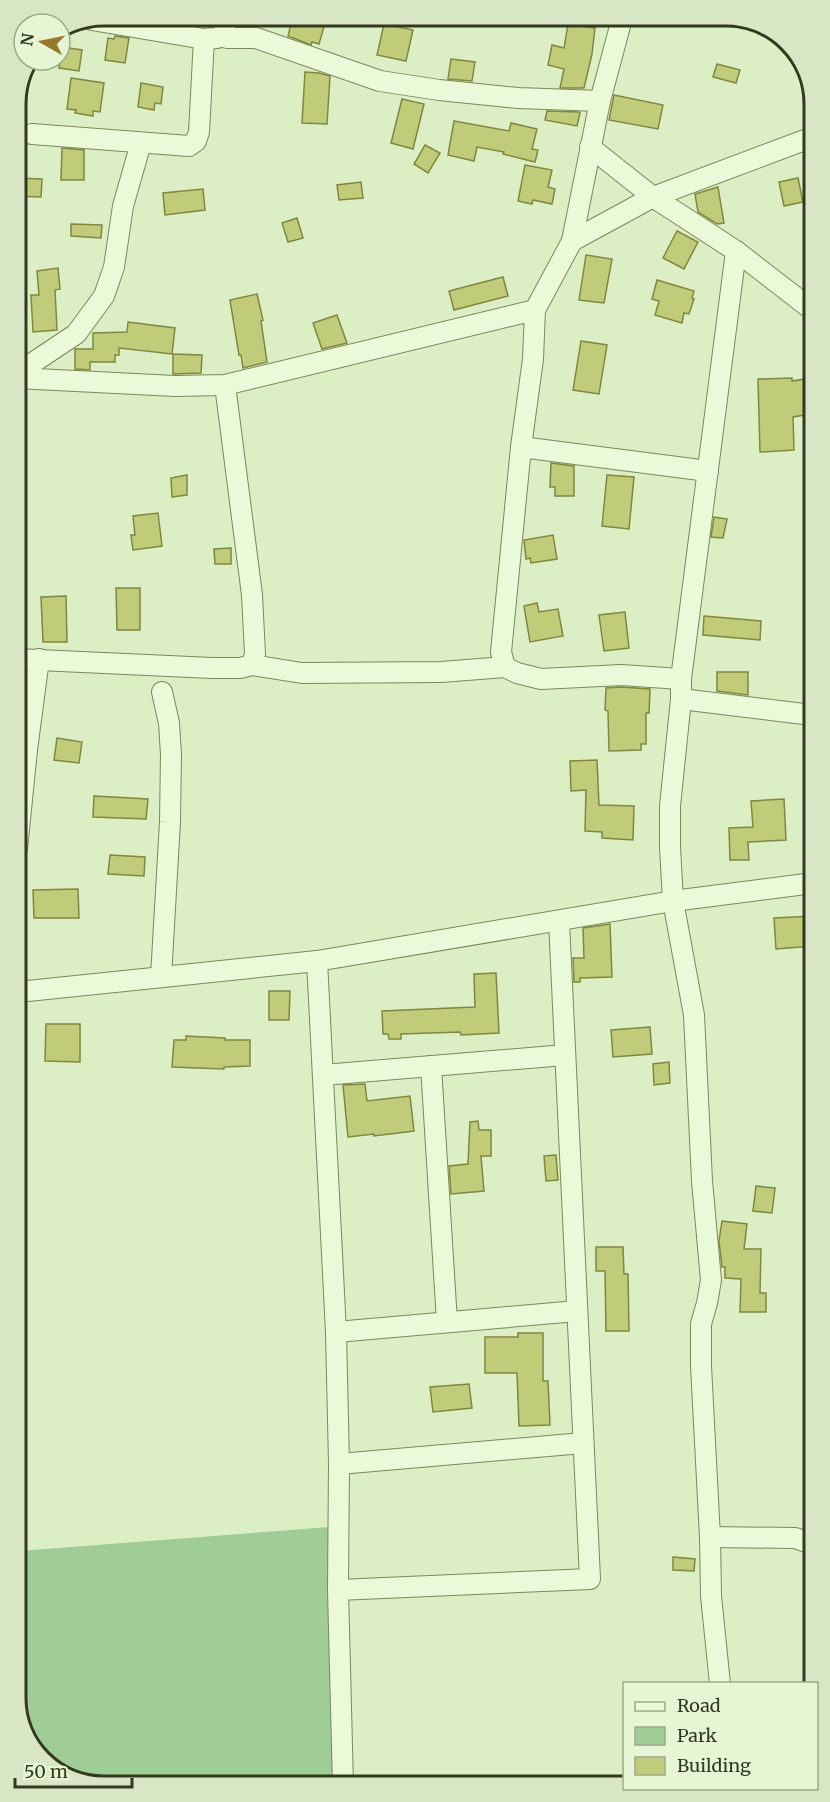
<svg xmlns="http://www.w3.org/2000/svg" width="830" height="1802" font-family="Merriweather,serif">
  <style>
    .green { fill: #a0cc98 }
    .building { fill: #c0cc7a; stroke: #7f8740; stroke-width: 1.5 }
    .lines { fill: none; stroke-linecap: round; stroke-linejoin: round }
    .minor-casing { stroke: #7c885a; stroke-width: 22 }
    .minor { stroke: #eaf9d7; stroke-width: 20 }
    .rim { fill: none; stroke: #33381e; stroke-width: 3 }
  </style>
  <rect width="100%" height="100%" fill="#dceec4"/>
  <path class="green" d="M330,1527L336,1785L97,1787L50,1769L20,1727L19,1551Z"/>
  <g class="building">
    <path d="M293,15H311L310,19L325,23L319,44L312,42L311,45L288,36Z"/>
    <path d="M384,24L413,30L406,61L377,55Z"/>
    <path d="M568,24L595,28L592,54L584,88H560L564,69L548,65L552,45L564,48Z"/>
    <path d="M115,36L129,38L125,63L105,60L108,38L114,39Z"/>
    <path d="M62,47L82,50L79,71L59,68Z"/>
    <path d="M451,59L475,62L472,81L448,79Z"/>
    <path d="M717,64L740,70L736,83L713,77Z"/>
    <path d="M305,72L319,73L330,76L327,124L302,123Z"/>
    <path d="M71,78L104,83L100,112L93,111V116L75,113L76,110L67,109Z"/>
    <path d="M141,83L163,87L161,104L155,103L154,110L138,107Z"/>
    <path d="M614,95L663,105L658,129L609,120Z"/>
    <path d="M402,99L424,104L413,149L391,143Z"/>
    <path d="M547,111L579,112L580,113L577,126L545,120Z"/>
    <path d="M454,121L509,131L511,123L537,129L532,149L538,150L535,162L503,154L504,152L477,147L474,161L448,155Z"/>
    <path d="M425,145L440,153L428,173L414,164Z"/>
    <path d="M62,148L84,150V180H61Z"/>
    <path d="M525,165L552,170L548,187L555,189L552,204L533,200L532,204L518,201Z"/>
    <path d="M16,178L42,179L41,197L15,196Z"/>
    <path d="M798,178L803,202L784,206L779,182Z"/>
    <path d="M361,182L363,198L339,200L337,185Z"/>
    <path d="M718,187L724,223L717,224L698,212L695,194Z"/>
    <path d="M203,189L205,210L165,215L163,193Z"/>
    <path d="M297,218L303,238L288,242L282,223Z"/>
    <path d="M71,224L102,225L101,238L71,236Z"/>
    <path d="M677,231L698,242L684,269L663,258Z"/>
    <path d="M586,255L612,259L604,303L579,300Z"/>
    <path d="M58,268L60,289L55,290L57,330L33,332L31,295H39L37,271Z"/>
    <path d="M503,277L508,296L454,310L449,291Z"/>
    <path d="M657,280L694,291L692,298L694,299L689,314L684,313L682,323L655,315L659,301L652,299Z"/>
    <path d="M257,294L263,320L261,321L267,362L243,368L241,355H239L230,300Z"/>
    <path d="M337,315L347,343L322,349L313,323Z"/>
    <path d="M128,322L175,328L172,354L119,348V355H115V362H90V370L75,369V349H93V333L127,332Z"/>
    <path d="M581,341L607,345L599,394L573,390Z"/>
    <path d="M173,354L202,355L201,373L173,374Z"/>
    <path d="M792,378V381L811,378V414L793,417L794,450L760,452L758,379Z"/>
    <path d="M551,463L574,466V496H555V487H550Z"/>
    <path d="M187,475V495L172,497L171,478Z"/>
    <path d="M607,475L634,477L629,529L602,526Z"/>
    <path d="M158,513L162,546L133,550L131,535H135L133,516Z"/>
    <path d="M714,517L727,519L723,538L711,537Z"/>
    <path d="M553,535L557,559L531,563L530,558L526,559L524,540Z"/>
    <path d="M231,548V564H215L214,549Z"/>
    <path d="M116,588H140V630H117Z"/>
    <path d="M66,596L67,642H43L41,597Z"/>
    <path d="M537,603L539,612L558,609L563,636L530,642L524,606Z"/>
    <path d="M625,612L629,648L604,651L599,615Z"/>
    <path d="M704,616L761,621L760,640L703,635Z"/>
    <path d="M717,672H748V695L717,691Z"/>
    <path d="M621,687L650,689L649,713H646V744H641V750L609,751L608,711L605,710L606,688Z"/>
    <path d="M57,738L82,742L79,763L54,760Z"/>
    <path d="M597,760L599,805L634,806L633,840L602,838V832L585,831L586,790L571,791L570,761Z"/>
    <path d="M94,796L148,799L146,819L93,817Z"/>
    <path d="M784,799L786,840L748,842L749,860H730L729,828L753,827L751,801Z"/>
    <path d="M110,855L145,857L144,876L108,874Z"/>
    <path d="M78,889L79,918H34L33,890Z"/>
    <path d="M813,916V946L776,949L774,918Z"/>
    <path d="M610,924L612,977L580,978V982H574L573,958H584L583,928Z"/>
    <path d="M496,973L499,1033L461,1035L460,1032L401,1034V1039H389L388,1034H383L382,1011L475,1007L474,974Z"/>
    <path d="M269,991H290L289,1020H269Z"/>
    <path d="M46,1024H80V1062L45,1061Z"/>
    <path d="M650,1027L652,1054L613,1057L611,1030Z"/>
    <path d="M186,1036L225,1038V1040H250V1066L224,1067V1069L172,1067L174,1040H186Z"/>
    <path d="M669,1062L670,1083L654,1085L653,1064Z"/>
    <path d="M365,1084L367,1101L410,1096L414,1131L374,1136V1134L348,1137L343,1085Z"/>
    <path d="M478,1121L479,1130H491V1156H481L484,1191L451,1194L449,1166L468,1164L470,1122Z"/>
    <path d="M556,1155L558,1180L546,1181L544,1156Z"/>
    <path d="M756,1186L775,1188L772,1213L753,1211Z"/>
    <path d="M722,1221L747,1224L744,1249H761L760,1293H766V1312H740L741,1279L725,1278V1267H722L719,1241Z"/>
    <path d="M596,1247H623L624,1274H628L629,1331H606L605,1271H596Z"/>
    <path d="M518,1333H543V1381H548L550,1425L519,1426L517,1373H485V1337H518Z"/>
    <path d="M469,1384L472,1408L433,1412L430,1387Z"/>
    <path d="M673,1557L695,1559L694,1571L673,1570Z"/>
  </g>
  <g class="lines">
    <defs>
      <g id="minor">
        <path d="M222,15L227,38H256L380,81L439,90L518,98L600,101"/>
        <path d="M92,20L204,39L217,38"/>
        <path d="M32,134L189,146L196,141L199,132L204,39"/>
        <path d="M590,147L653,197L736,251L811,309"/>
        <path d="M572,241L653,197L810,138"/>
        <path d="M16,374L76,334L104,296L114,267L123,206L141,143"/>
        <path d="M16,378L175,386L225,385L535,310"/>
        <path d="M521,447L533,359L535,310L572,241L600,101L623,15"/>
        <path d="M17,659L212,668H240L252,665L255,654L252,595L225,385"/>
        <path d="M252,665L302,673L441,672L505,667"/>
        <path d="M681,679L621,675L541,679L517,673L505,667L501,652L521,447L708,471"/>
        <path d="M681,699L812,715"/>
        <path d="M17,849L27,750L39,659"/>
        <path d="M317,961L336,1332L339,1464L338,1590L343,1785"/>
        <path d="M161,977L170,822L171,754L169,723L162,692"/>
        <path d="M18,992L317,961L673,901L813,883"/>
        <path d="M431,1066L447,1322"/>
        <path d="M323,1075L565,1055"/>
        <path d="M336,1332L577,1311"/>
        <path d="M339,1464L583,1443"/>
        <path d="M710,1537L795,1538L815,1545"/>
        <path d="M338,1590L590,1579L559,921"/>
        <path d="M720,1684L711,1596L710,1537L701,1366V1324L707,1303L711,1280L702,1181L694,1015L673,901L670,847V806L681,699V679L736,251"/>
      </g>
    </defs>
    <use href="#minor" class="minor-casing"/>
    <use href="#minor" class="minor"/>
  </g>
  <path d="M0 0H830V1802H0ZM104 26H726A78 78 0 0 1 804 104V1698A78 78 0 0 1 726 1776H104A78 78 0 0 1 26 1698V104A78 78 0 0 1 104 26Z" fill="#d8e6c5" fill-rule="evenodd"/>
  <path class="rim" d="M104 26H726A78 78 0 0 1 804 104V1698A78 78 0 0 1 726 1776H104A78 78 0 0 1 26 1698V104A78 78 0 0 1 104 26Z"/>
  <rect x="623" y="1682" width="195" height="108" fill="#e6f5d3" stroke="#9ea98b" stroke-width="1.5"/>
  <rect x="635" y="1702" width="30" height="9" fill="#eaf9d7" stroke="#9ea98b" stroke-width="1.5"/>
  <text x="677" y="1712" font-size="18" fill="#33381e">Road</text>
  <rect x="635" y="1727" width="30" height="18" fill="#a0cc98" stroke="#9ea98b" stroke-width="1.5"/>
  <text x="677" y="1742" font-size="18" fill="#33381e">Park</text>
  <rect x="635" y="1757" width="30" height="18" fill="#c0cc7a" stroke="#9ea98b" stroke-width="1.5"/>
  <text x="677" y="1772" font-size="18" fill="#33381e">Building</text>
  <g transform="translate(42 42) rotate(279)"><circle r="28" fill="#e6f5d3" stroke="#9ea98b" stroke-width="1.5"/>
  <path d="M0-4.5L10 22L0 15L-10 22Z" fill="#97782b"/>
  <text y="-9" font-size="16" font-weight="bold" text-anchor="middle" fill="#33381e">N</text>
  </g>
  <path d="M15 1778v9h117v-9" fill="none" stroke="#33381e" stroke-width="3"/>
  <text x="24" y="1778" font-size="18" fill="#33381e" stroke="#e6f5d3" stroke-width="4.5" paint-order="stroke">50 m</text>
</svg>
